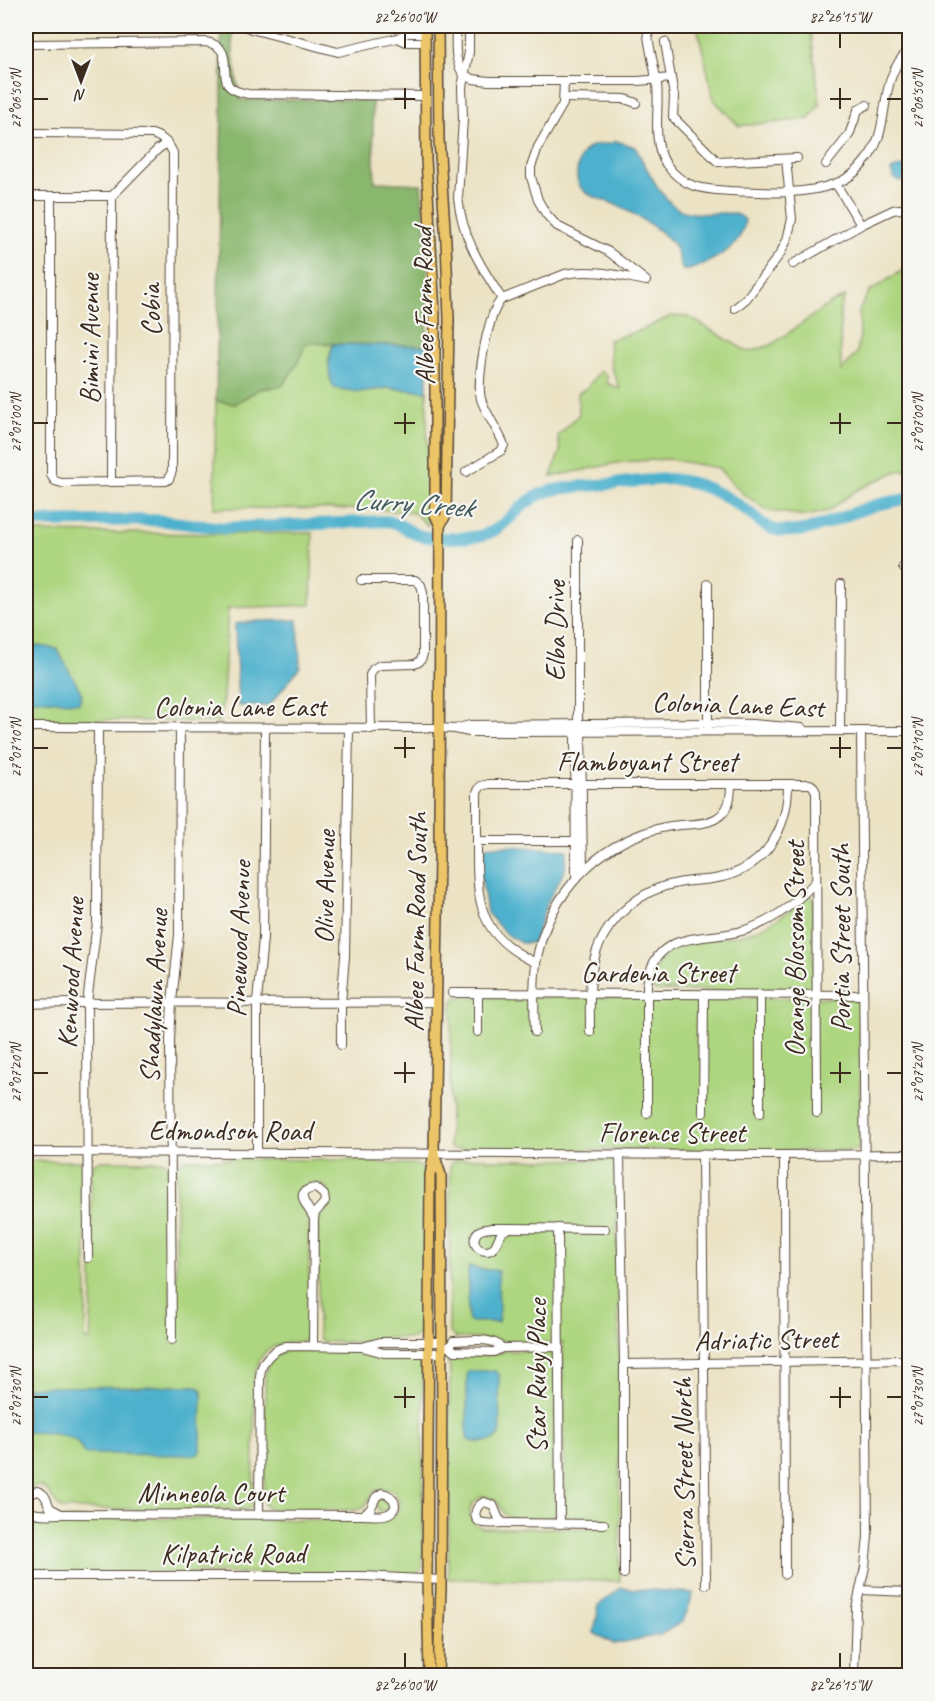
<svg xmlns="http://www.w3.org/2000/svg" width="935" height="1701" font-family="Caveat,sans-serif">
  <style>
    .green { fill: #aed680; stroke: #74804f; stroke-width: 1.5 }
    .forest { fill: #8ab76e; stroke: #627046; stroke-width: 1.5 }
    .water { fill: #4eb1cd; stroke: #446e76; stroke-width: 1.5 }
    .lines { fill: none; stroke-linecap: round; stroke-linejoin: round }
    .river { stroke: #4eb1cd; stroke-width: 12 }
    .minor-casing { stroke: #564637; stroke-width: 10 }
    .major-casing { stroke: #564637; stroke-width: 12 }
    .minor { stroke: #fff; stroke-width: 8 }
    .major { stroke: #edc569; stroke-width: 9 }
    .ticks { fill: none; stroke: #3b2a1e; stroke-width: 2 }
    .labels { text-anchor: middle; stroke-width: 4.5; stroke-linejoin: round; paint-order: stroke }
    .street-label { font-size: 28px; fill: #3b2a1e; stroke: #f6f6f2 }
    .water-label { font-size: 30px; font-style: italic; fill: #42595b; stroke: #f6f6f2 }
    .neatline { fill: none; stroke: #3b2a1e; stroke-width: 2 }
    .ticks-label { font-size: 15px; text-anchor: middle; fill: #3b2a1e }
  </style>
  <rect width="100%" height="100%" fill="#f6f6f2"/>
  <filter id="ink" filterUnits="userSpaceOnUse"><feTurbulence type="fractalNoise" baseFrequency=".0167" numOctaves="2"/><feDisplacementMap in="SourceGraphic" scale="12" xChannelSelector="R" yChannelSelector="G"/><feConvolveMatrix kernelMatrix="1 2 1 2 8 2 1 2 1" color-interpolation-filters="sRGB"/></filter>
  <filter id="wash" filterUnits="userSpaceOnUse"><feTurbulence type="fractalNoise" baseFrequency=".008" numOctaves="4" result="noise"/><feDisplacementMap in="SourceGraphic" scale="24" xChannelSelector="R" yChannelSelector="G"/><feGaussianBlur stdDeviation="1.35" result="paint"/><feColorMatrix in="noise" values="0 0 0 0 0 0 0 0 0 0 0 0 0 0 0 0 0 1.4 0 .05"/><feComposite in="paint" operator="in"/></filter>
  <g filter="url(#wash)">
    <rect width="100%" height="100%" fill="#ece3c5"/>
    <g class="green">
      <path d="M697,26H810L820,104L809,119L739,126L714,100Z"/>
      <path d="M909,266V470L897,471L857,490L828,511L807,516L769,511L742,493L718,468L668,459L622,462L551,477L560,451L558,436L579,414L578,393L587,388L600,371L607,375V383L620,389L611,366L609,340L642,330L671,316L689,317L748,352L771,345L831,303L845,297L840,308L841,371L857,353L860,334L859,311L869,292Z"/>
      <path d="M306,343L333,344L328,362L359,392L388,388L427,391L428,526L414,513L374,509L214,508L216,401L235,404L259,389L282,386L296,366Z"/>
      <path d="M26,532L222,534L313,533L311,605L228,608L223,698L219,722L26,719V697L48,700L82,694L57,649L40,646L26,647Z"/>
      <path d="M809,894L813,897L814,986L811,990L656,991L652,988C651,982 652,976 655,970C669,933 719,943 750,932C773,924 791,910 809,894Z"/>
      <path d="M457,997L854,998L860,1005V1147L857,1150L852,1151L451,1149L449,1145L452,1003Z"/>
      <path d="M477,1158H487V1160H614L616,1163L619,1340L620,1581L448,1579L450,1366L448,1365L450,1359L457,1356H485L507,1351H547L553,1354L555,1358L556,1509L554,1516L548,1519L509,1518L504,1514L496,1500L484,1496C465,1502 465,1524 485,1528H604V1519H570L565,1514L563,1343L507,1342L492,1339L456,1338L449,1332L450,1164L455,1160Z"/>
      <path d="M185,1159L360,1160L378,1163L416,1164L423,1169L426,1177L423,1328L422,1332L413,1338H382L367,1342H325L319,1339L318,1332V1223C320,1213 330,1208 330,1197C328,1178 299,1179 298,1198C298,1209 308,1213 309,1224V1334L304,1341C277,1344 259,1344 255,1378L253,1507L245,1510L62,1509C48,1501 49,1475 26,1491V1161H79L84,1168L87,1299L85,1340H90L92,1298L91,1173L94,1163L98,1161H164L168,1164L172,1343L176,1342V1170L181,1161Z"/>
      <path d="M289,1350L364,1351L414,1355C419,1357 422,1360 423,1366V1565L421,1570L414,1576L360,1573H26V1513L36,1518L384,1520C412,1513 397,1478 373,1492L365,1506L357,1510H272L265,1506L264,1502L265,1375C268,1361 276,1353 289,1350Z"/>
      <circle cx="383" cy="1504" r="7"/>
    </g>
    <path class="forest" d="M221,26H232L233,54L240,100H372L375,182L421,184L428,254L427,346L306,343L296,366L282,386L259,389L235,404L216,401L222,101Z"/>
    <g class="water">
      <path d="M616,141L635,147C644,163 660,196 674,206C697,223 732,204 745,220C743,244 721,257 701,265C695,268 689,271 683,270C677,260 679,249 670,240C659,229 630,211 616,205C605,200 590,198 582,189C572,179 578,154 590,147C598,142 609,146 616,141Z"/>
      <path d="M909,165V180L900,181L894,179L891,171L893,169Z"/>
      <path d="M333,344L427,346V391L388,388L359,392L334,388C326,372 329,360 333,344Z"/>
      <path d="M298,620L300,667L269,706H238L235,624L258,621Z"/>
      <path d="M40,646L57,649L82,694L79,703L26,698V647Z"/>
      <path d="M486,846H508L567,850L565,870L547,903L533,943H521L506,934L487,913L479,862Z"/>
      <path d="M470,1266C482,1272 490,1268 498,1271L499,1315L498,1322H470L468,1318V1269Z"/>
      <path d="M471,1371H495L499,1374L500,1434C495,1443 475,1444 467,1439V1376L468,1372Z"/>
      <path d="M196,1386L200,1388L202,1391L201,1451L197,1455L85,1454C81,1450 80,1445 77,1442C69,1434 39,1432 28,1432L26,1430V1391L29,1387Z"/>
      <path d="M621,1588L693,1593L688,1609L683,1621L660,1635L614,1644L594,1633L599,1605Z"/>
    </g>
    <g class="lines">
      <path class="river" d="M26,522L155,520L223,528L386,521C398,522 404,528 415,534C426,539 470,539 483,535C506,529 518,504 539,495C556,487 578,487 598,485C622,483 647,480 671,479C701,482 726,495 750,513C757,519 763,526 772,529C808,539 840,515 873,506C885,502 898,501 910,498"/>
    </g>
  </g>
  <g filter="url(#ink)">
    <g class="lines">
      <defs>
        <g id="minor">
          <path d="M245,26L251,29L338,52L398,38L407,33H425"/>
          <path d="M456,26C456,42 453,61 464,75"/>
          <path d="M469,26V52L462,87L463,119L458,198C462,237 481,267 502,299"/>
          <path d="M647,26C648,45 654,64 657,84C660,110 651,140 666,164C673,174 683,182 694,186C706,190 718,190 730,191C763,192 802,196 834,184C847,180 858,171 866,160C894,127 874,83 910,48"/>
          <path d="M398,38L406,42H425"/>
          <path d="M665,42L674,96L673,117L718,162L797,158"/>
          <path d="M32,44L206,42C236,47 218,75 230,87C234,91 243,93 248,94L425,96"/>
          <path d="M464,75L473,79L489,81H638L671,78"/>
          <path d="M564,82L563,104L538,147L531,167V177L538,200L546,214L557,226L609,252L645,280"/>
          <path d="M564,98L625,99L636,103"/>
          <path d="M34,133L152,134C162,137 169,143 173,153L172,471L169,479L166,481L62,483L55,481L51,475V196"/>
          <path d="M826,164L849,135L858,110L867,105"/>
          <path d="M836,184L861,225"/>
          <path d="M26,196H112L158,149L167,143"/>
          <path d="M793,264L861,225L893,210L899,209L910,210"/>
          <path d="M735,308L746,299L780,254L787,240L792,219L786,159"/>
          <path d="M466,472L502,450L504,445C498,429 486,415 481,399C476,380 488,311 502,299L565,274C592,268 620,276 646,281"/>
          <path d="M111,482L112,196"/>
          <path d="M903,567L910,577"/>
          <path d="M361,580H415L421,585L423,593V654C422,659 420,663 414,664L380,665L373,669L370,675L371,729"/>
          <path d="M708,726V584"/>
          <path d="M26,727L439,728L455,729L469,732L910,731"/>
          <path d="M458,728L470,725L708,723L753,724L802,728"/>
          <path d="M581,730L583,870"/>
          <path d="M840,731L841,584"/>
          <path d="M477,841H579"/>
          <path d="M576,879L575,732L578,723V540"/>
          <path d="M536,963C485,939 477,911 477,858C477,836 477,814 477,792L481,786L489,784H810L813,786L816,792L817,1113"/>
          <path d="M452,993L863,995"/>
          <path d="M760,994V1113"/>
          <path d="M26,1004C162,1001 299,1004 436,1002"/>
          <path d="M478,1032V993"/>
          <path d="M535,1032C534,1010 533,986 536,964C545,904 587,853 644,833C655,829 668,826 680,825C692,824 704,825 715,819C729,812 731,798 731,784"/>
          <path d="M590,1032C590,1005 588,976 597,950C610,916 642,889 678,883C693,880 708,881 723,877C768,865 788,827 788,784"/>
          <path d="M341,1045V1003L345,957L349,729"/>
          <path d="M647,1113V985C655,927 704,943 745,930C774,921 796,903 816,881"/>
          <path d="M703,1113L704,994"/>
          <path d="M26,1152L784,1155L910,1154"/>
          <path d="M257,1152V1002L263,938L265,728"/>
          <path d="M620,1154L624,1364V1574"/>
          <path d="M702,1154L706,1585"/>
          <path d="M784,1155L785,1574"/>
          <path d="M316,1188L324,1195L325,1202L315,1213L314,1219C311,1209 289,1191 316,1188Z"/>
          <path d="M491,1228H509C506,1230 503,1231 501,1234C496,1240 497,1251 486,1251C482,1251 479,1249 477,1247C475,1244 474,1240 475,1237C477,1229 485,1229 491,1228Z"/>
          <path d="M509,1228L605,1229"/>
          <path d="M558,1228L560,1524"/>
          <path d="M88,1258L87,1003L97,923L98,727"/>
          <path d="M172,1340L170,1041L172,1002L179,935L180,727"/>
          <path d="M313,1346L314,1219"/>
          <path d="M442,1347H450L455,1351L494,1352L502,1348C492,1336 468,1341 453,1341L450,1347"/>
          <path d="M502,1348L559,1347"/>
          <path d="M442,1353H384L362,1347L380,1342H442"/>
          <path d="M624,1364L910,1360"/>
          <path d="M37,1491C47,1494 46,1500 50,1508L61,1514C52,1514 39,1516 31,1512C20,1506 28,1493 37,1491Z"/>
          <path d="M382,1493C394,1495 401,1508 388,1514C381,1517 369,1515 362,1515L370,1510L376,1497Z"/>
          <path d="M484,1502L493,1505L499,1519L504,1523C498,1523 490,1524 484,1523C471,1521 474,1507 484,1502Z"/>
          <path d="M61,1514L362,1515"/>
          <path d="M259,1515L260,1377C261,1361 271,1351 286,1346L362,1347"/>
          <path d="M504,1523L604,1524"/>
          <path d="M26,1576H364L441,1580"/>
          <path d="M860,1590L910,1592"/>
          <path d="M854,1676L856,1608L865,1567L868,1536L861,731"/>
        </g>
        <g id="major">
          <path d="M425,26L426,159L435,313V515L440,526"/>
          <path d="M435,1157L441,1175L442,1347L441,1588L438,1676"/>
          <path d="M429,1676L427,1580L430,1175L434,1153L439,857L440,526L446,515L449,319L446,242L439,140L438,26"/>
        </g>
      </defs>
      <use href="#minor" class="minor-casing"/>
      <use href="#major" class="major-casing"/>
      <use href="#minor" class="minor"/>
      <use href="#major" class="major"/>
    </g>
  </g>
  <path class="ticks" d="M405,33V48M840,33V48M405,88V109M840,88V109M33,99H48M394,99H415M830,99H851M887,99H902M405,413V434M840,413V434M33,423H48M394,423H415M830,423H851M887,423H902M405,737V758M840,737V758M33,748H48M394,748H415M830,748H851M887,748H902M405,1062V1083M840,1062V1083M33,1073H48M394,1073H415M830,1073H851M887,1073H902M405,1387V1408M840,1387V1408M33,1397H48M394,1397H415M830,1397H851M887,1397H902M405,1653V1668M840,1653V1668"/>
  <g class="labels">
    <g class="street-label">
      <text transform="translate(423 306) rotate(-91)" y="10">Albee Farm Road</text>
      <text transform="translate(150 310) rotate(-90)" y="10">Cobia</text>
      <text transform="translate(89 339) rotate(-90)" y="10">Bimini Avenue</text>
      <text transform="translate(555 631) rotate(-90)" y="10">Elba Drive</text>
      <text transform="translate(738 704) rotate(2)" y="10">Colonia Lane East</text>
      <text x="240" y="716">Colonia Lane East</text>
      <text x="647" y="771">Flamboyant Street</text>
      <text transform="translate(324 887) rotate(-89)" y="10">Olive Avenue</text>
      <text transform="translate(415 922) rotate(-89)" y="10">Albee Farm Road South</text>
      <text transform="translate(840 938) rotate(-90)" y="10">Portia Street South</text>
      <text transform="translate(238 939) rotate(-88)" y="10">Pinewood Avenue</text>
      <text transform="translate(794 949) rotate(-90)" y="10">Orange Blossom Street</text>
      <text x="658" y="982">Gardenia Street</text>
      <text transform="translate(70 973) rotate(-87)" y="10">Kenwood Avenue</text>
      <text transform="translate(153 996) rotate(-87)" y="10">Shadylawn Avenue</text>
      <text x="230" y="1140">Edmondson Road</text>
      <text x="672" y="1142">Florence Street</text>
      <text transform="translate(766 1339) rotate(-1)" y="10">Adriatic Street</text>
      <text transform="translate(536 1376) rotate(-90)" y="10">Star Ruby Place</text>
      <text transform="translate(683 1474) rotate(-91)" y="10">Sierra Street North</text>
      <text x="211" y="1502">Minneola Court</text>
      <text x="233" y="1563">Kilpatrick Road</text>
    </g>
    <g class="water-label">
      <text transform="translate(413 503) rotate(4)" y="10">Curry Creek</text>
    </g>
  </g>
  <rect width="935" height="1701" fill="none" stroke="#f6f6f2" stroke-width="66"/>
  <g transform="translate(81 81) rotate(180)" stroke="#f6f6f2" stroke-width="4.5" paint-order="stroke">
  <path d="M0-4.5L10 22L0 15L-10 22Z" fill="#3b2a1e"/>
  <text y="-9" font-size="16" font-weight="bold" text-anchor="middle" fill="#3b2a1e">N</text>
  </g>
  <rect x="33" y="33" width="869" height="1635" class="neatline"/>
  <g class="ticks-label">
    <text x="405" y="22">82°26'00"W</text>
    <text x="840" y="22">82°26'15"W</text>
    <text transform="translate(918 99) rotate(-90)" y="5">27°06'50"N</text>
    <text transform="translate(16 99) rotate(-90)" y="5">27°06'50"N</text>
    <text transform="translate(918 423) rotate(-90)" y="5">27°07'00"N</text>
    <text transform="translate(16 423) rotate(-90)" y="5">27°07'00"N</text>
    <text transform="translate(918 748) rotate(-90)" y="5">27°07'10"N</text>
    <text transform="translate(16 748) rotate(-90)" y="5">27°07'10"N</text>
    <text transform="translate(918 1073) rotate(-90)" y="5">27°07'20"N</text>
    <text transform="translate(16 1073) rotate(-90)" y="5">27°07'20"N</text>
    <text transform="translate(16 1397) rotate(-90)" y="5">27°07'30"N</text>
    <text transform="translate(918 1397) rotate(-90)" y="5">27°07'30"N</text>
    <text x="405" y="1690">82°26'00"W</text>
    <text x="840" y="1690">82°26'15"W</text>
  </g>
</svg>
